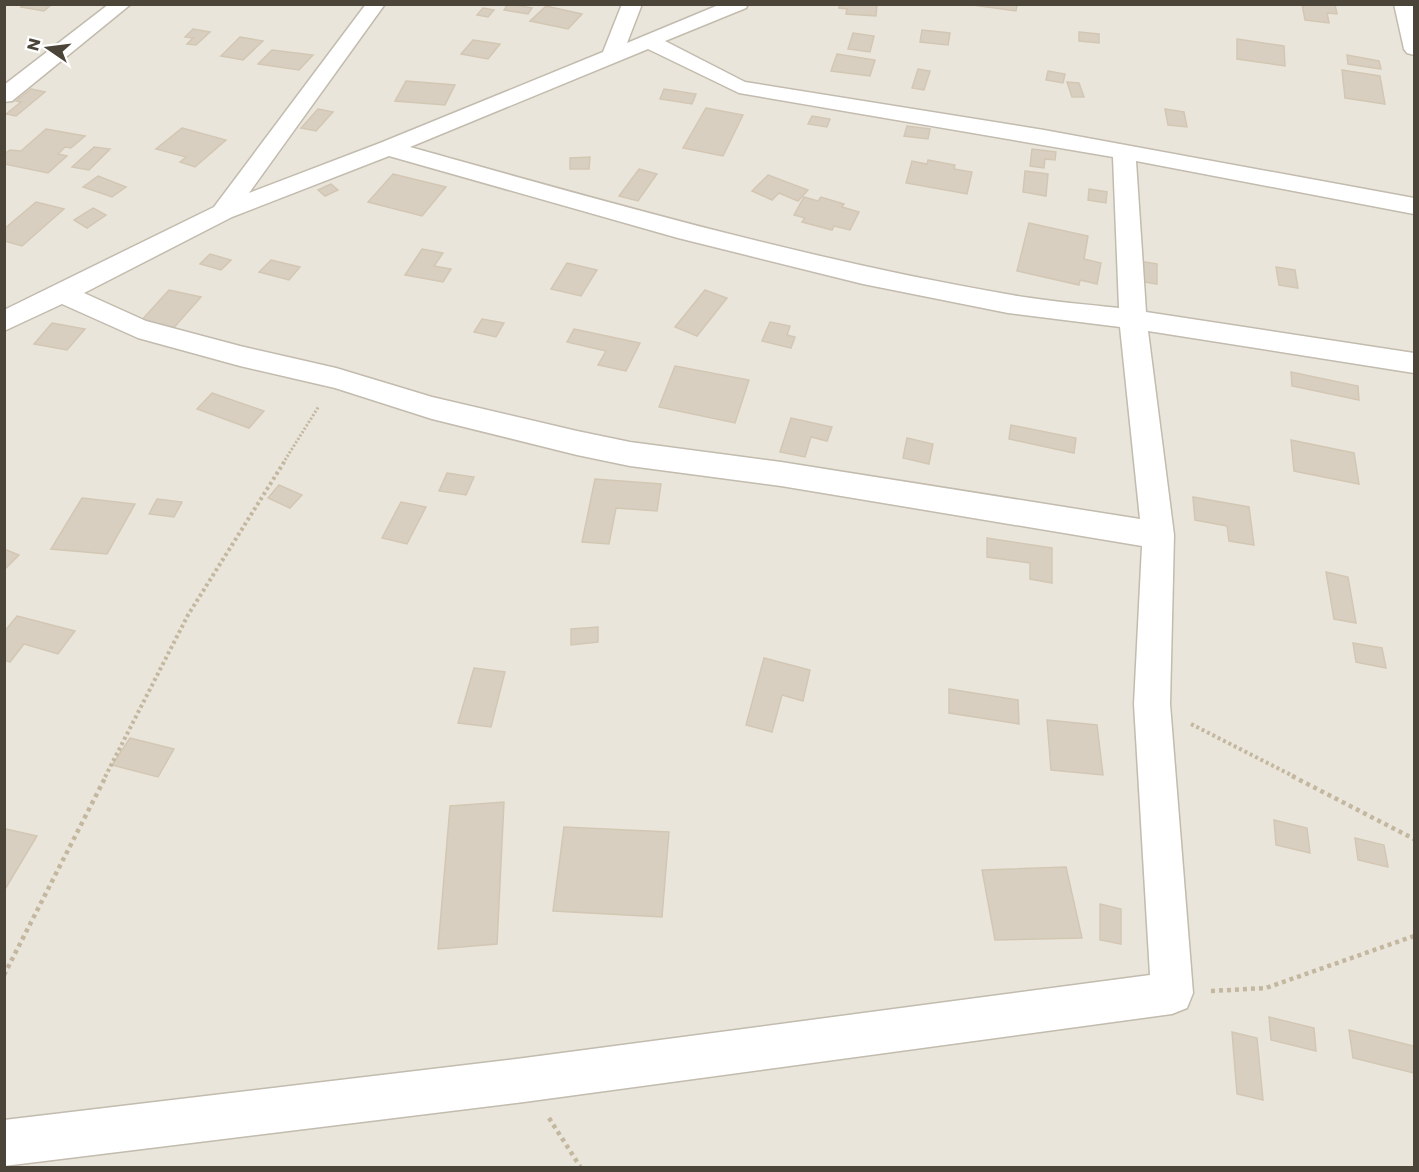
<svg xmlns="http://www.w3.org/2000/svg" width="1419" height="1172" font-family="Poppins,sans-serif">
  <style>
    .residential { fill: #eae5da }
    .building { fill: #d8cfc1; stroke: #d3c7b4; stroke-width: 1.5 }
    .lines { fill: none; stroke-linecap: round; stroke-linejoin: round }
    .street-casing { stroke: #c2bbae; stroke-width: 3 }
    .path-far2 { stroke: #c4b79f; stroke-width: 3; stroke-dasharray: 2 2; stroke-linecap: butt }
    .path-far1 { stroke: #c4b79f; stroke-width: 4; stroke-dasharray: 3 3; stroke-linecap: butt }
    .path { stroke: #c4b79f; stroke-width: 4.5; stroke-dasharray: 4 4; stroke-linecap: butt }
    .street { fill: #fff; fill-rule: evenodd }
  </style>
  <rect width="100%" height="100%" fill="#f6f3ec"/>
  <rect class="residential" x="5" y="5" width="1409" height="1162"/>
  <g class="building">
    <path d="M25,4H52L44,11L21,7Z"/>
    <path d="M508,4H510L532,8L528,14L504,10Z"/>
    <path d="M839,4H877L876,16L846,14L847,9L839,8Z"/>
    <path d="M965,4H1016L1017,5L1016,11Z"/>
    <path d="M1302,4L1335,5L1337,14L1327,13L1329,23L1305,20Z"/>
    <path d="M546,6L582,14L568,29L530,21Z"/>
    <path d="M483,8L494,10L488,17L477,15Z"/>
    <path d="M193,29L210,32L196,45L187,44L193,38L185,37Z"/>
    <path d="M922,30L950,33L948,45L920,42Z"/>
    <path d="M1079,32L1099,34V43L1079,41Z"/>
    <path d="M853,33L874,36L870,52L848,49Z"/>
    <path d="M240,37L263,41L243,60L221,56Z"/>
    <path d="M1237,39L1284,46L1285,66L1237,59Z"/>
    <path d="M473,40L500,44L488,59L461,54Z"/>
    <path d="M272,50L313,55L299,70L258,64Z"/>
    <path d="M837,54L875,60L870,76L831,71Z"/>
    <path d="M1347,55L1379,61L1381,69L1348,64Z"/>
    <path d="M918,69L930,71L924,90L912,88Z"/>
    <path d="M1342,70L1380,76L1385,104L1345,98Z"/>
    <path d="M1048,71L1065,74L1063,83L1046,80Z"/>
    <path d="M406,81L455,85L445,105L395,101Z"/>
    <path d="M1067,82L1079,83L1084,97H1072Z"/>
    <path d="M31,89L45,92L16,116L6,114L21,102L16,101Z"/>
    <path d="M664,89L696,94L692,104L660,99Z"/>
    <path d="M706,108L743,115L723,156L683,148Z"/>
    <path d="M318,109L333,112L316,131L301,128Z"/>
    <path d="M1165,109L1184,112L1187,127L1168,125Z"/>
    <path d="M812,116L830,119L827,127L808,124Z"/>
    <path d="M907,126L930,129L928,139L904,136Z"/>
    <path d="M182,128L226,140L195,167L180,162L186,157L156,149Z"/>
    <path d="M46,129L85,136L71,148L65,147L58,154L67,156L48,173L4,164V154L10,150L21,151Z"/>
    <path d="M94,147L110,149L89,170L72,167Z"/>
    <path d="M1032,149L1056,152L1055,160L1045,159L1044,168L1030,166Z"/>
    <path d="M590,157L589,169H570V158Z"/>
    <path d="M928,160L955,165L954,169L972,172L967,194L906,183L912,161L927,164Z"/>
    <path d="M639,169L657,174L638,201L619,196Z"/>
    <path d="M1025,171L1048,174L1046,196L1023,192Z"/>
    <path d="M393,174L446,187L422,216L368,202Z"/>
    <path d="M768,175L808,190L798,201L779,193L772,200L752,191Z"/>
    <path d="M98,176L126,187L112,197L83,187Z"/>
    <path d="M331,184L338,190L325,196L318,190Z"/>
    <path d="M1089,189L1107,192L1106,203L1088,200Z"/>
    <path d="M804,197L818,201L821,197L844,204L842,207L859,212L850,230L834,226L832,230L802,222L805,218L794,215Z"/>
    <path d="M36,202L64,209L22,246L4,241V229Z"/>
    <path d="M93,208L106,215L87,228L74,220Z"/>
    <path d="M1029,223L1088,236L1084,259L1101,263L1097,284L1080,280L1079,285L1017,271Z"/>
    <path d="M422,249L443,253L434,266L451,269L443,282L405,275Z"/>
    <path d="M210,254L231,260L221,270L200,264Z"/>
    <path d="M271,260L300,267L289,280L259,272Z"/>
    <path d="M1138,261L1157,264V284L1139,281Z"/>
    <path d="M567,263L597,270L581,296L551,289Z"/>
    <path d="M1276,267L1295,270L1298,288L1279,285Z"/>
    <path d="M169,290L201,297L171,331L139,323Z"/>
    <path d="M705,290L727,298L697,336L675,327Z"/>
    <path d="M482,319L504,323L496,337L474,332Z"/>
    <path d="M770,322L790,326L787,335L795,337L791,348L762,341Z"/>
    <path d="M52,323L85,329L67,350L34,344Z"/>
    <path d="M574,329L640,343L626,371L598,365L606,351L567,342Z"/>
    <path d="M675,366L749,380L735,423L659,407Z"/>
    <path d="M1291,372L1358,386L1359,400L1292,386Z"/>
    <path d="M212,393L264,411L249,428L197,409Z"/>
    <path d="M791,418L832,427L827,441L811,437L805,457L780,452Z"/>
    <path d="M1011,425L1076,438L1074,453L1009,439Z"/>
    <path d="M907,438L933,444L929,464L903,458Z"/>
    <path d="M1291,440L1354,453L1359,484L1294,471Z"/>
    <path d="M447,473L474,477L466,495L439,491Z"/>
    <path d="M595,479L661,484L657,511L616,508L609,544L582,542Z"/>
    <path d="M279,485L302,495L290,508L268,498Z"/>
    <path d="M1193,497L1249,507L1254,545L1229,541L1227,526L1195,520Z"/>
    <path d="M82,498L135,504L107,554L51,549Z"/>
    <path d="M157,499L182,502L174,517L149,514Z"/>
    <path d="M401,502L426,507L407,544L382,538Z"/>
    <path d="M987,538L1052,548V583L1030,579V563L987,557Z"/>
    <path d="M4,549L19,555L4,570Z"/>
    <path d="M1326,572L1348,577L1356,623L1334,619Z"/>
    <path d="M17,616L75,631L58,654L24,644L10,662L4,660V632Z"/>
    <path d="M598,627V642L571,645V629Z"/>
    <path d="M1353,643L1382,648L1386,668L1356,662Z"/>
    <path d="M764,658L810,670L803,701L782,695L772,732L746,725Z"/>
    <path d="M474,668L505,672L491,727L458,723Z"/>
    <path d="M949,689L1018,700L1019,724L949,713Z"/>
    <path d="M1047,720L1097,725L1103,775L1051,770Z"/>
    <path d="M130,738L174,749L158,777L112,765Z"/>
    <path d="M504,802L497,944L438,949L450,806Z"/>
    <path d="M1274,820L1307,828L1310,853L1276,845Z"/>
    <path d="M564,827L669,832L662,917L553,911Z"/>
    <path d="M6,829L37,836L4,891V832Z"/>
    <path d="M1355,838L1384,845L1388,867L1358,860Z"/>
    <path d="M1066,867L1082,938L995,940L982,870Z"/>
    <path d="M1100,904L1121,909V944L1100,940Z"/>
    <path d="M1269,1017L1314,1028L1316,1051L1271,1040Z"/>
    <path d="M1349,1030L1414,1046V1078V1073L1353,1058Z"/>
    <path d="M1232,1032L1257,1038L1263,1100L1237,1094Z"/>
  </g>
  <g class="lines">
    <defs>
      <g id="street">
        <path d="M109,4H131L12,101L4,102V85Z"/>
        <path d="M366,4H385L249,193L380,143L603,52L622,4H642L627,43L721,4H748L746,8L665,41L745,82L1044,130L1414,198V214L1136,161L1146,312L1414,353V373L1148,331L1174,535L1170,704L1193,993L1187,1008L1172,1014L524,1102L4,1166V1120L524,1058L1150,975L1134,704L1142,546L781,486L630,466L577,455L432,419L335,388L240,366L138,338L62,304L4,331V310L214,207ZM648,49L739,93L1113,157L1119,308C1082,304 1043,301 1006,294C804,259 607,202 410,147ZM389,156L678,238L863,284L1008,313L1120,327L1140,519L781,462L630,442L577,431L432,397L336,368L240,346L146,321L84,293L232,217Z"/>
        <path d="M1394,4H1414V55L1407,53L1404,49Z"/>
      </g>
    </defs>
    <use href="#street" class="street-casing"/>
    <path class="path-far2" d="M285,460L319,406"/>
    <g class="path-far1">
      <path d="M1191,724L1295,777"/>
      <path d="M105,777L188,615L286,459"/>
    </g>
    <g class="path">
      <path d="M1292,776L1414,839"/>
      <path d="M4,975L106,776"/>
      <path d="M1211,991L1266,988L1414,936"/>
      <path d="M549,1118L581,1168"/>
    </g>
    <use href="#street" class="street"/>
  </g>
  <rect width="1419" height="1172" fill="none" stroke="#4b4439" stroke-width="12"/>
  <g transform="translate(48 48) rotate(284)" stroke="#ffffff" stroke-width="4.5" paint-order="stroke">
  <path d="M0-4.5L10 22L0 15L-10 22Z" fill="#4b4439"/>
  <text y="-9" font-size="16" font-weight="bold" text-anchor="middle" fill="#4b4439">N</text>
  </g>
</svg>
